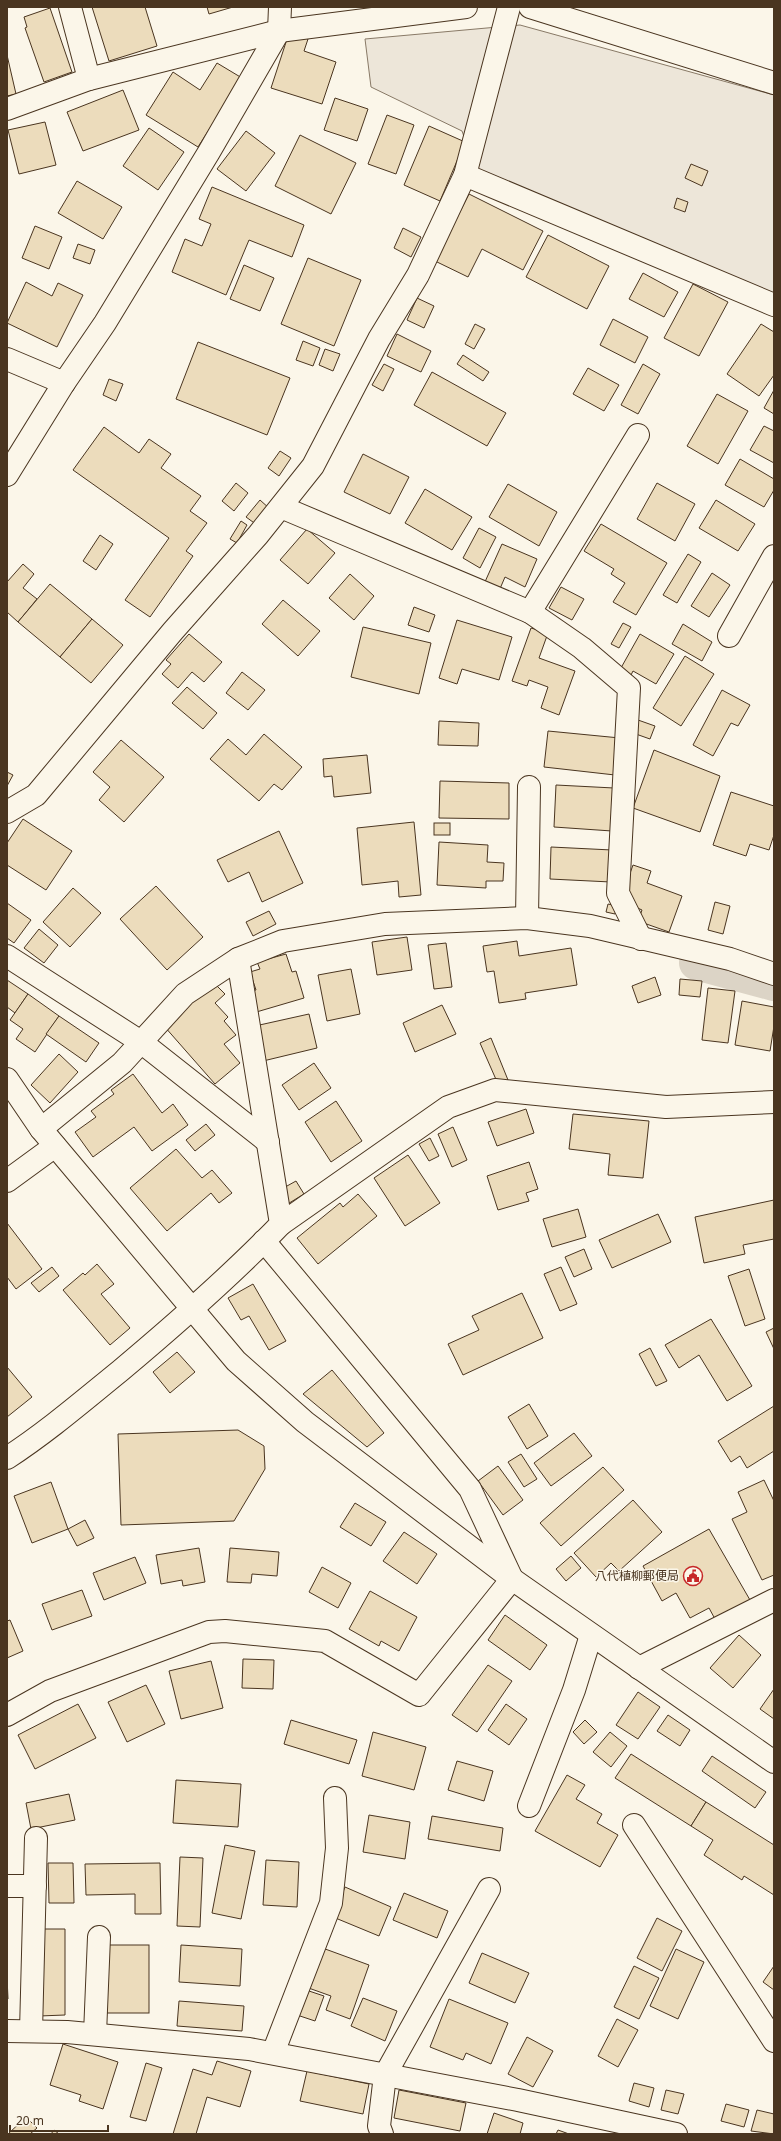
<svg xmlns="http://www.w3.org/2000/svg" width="781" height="2141" font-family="'Noto Sans','Noto Sans JP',sans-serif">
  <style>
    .green { fill: #ede6d9; stroke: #887966 }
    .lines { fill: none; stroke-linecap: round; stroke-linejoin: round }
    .canal { stroke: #dcd4c6; stroke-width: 34 }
    .building { fill: #ecdcbc; stroke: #4a3520 }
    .minor-casing { stroke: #4a3520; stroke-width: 24 }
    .tertiary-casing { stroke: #4a3520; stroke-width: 24 }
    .minor { stroke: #fbf6e9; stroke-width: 22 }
    .tertiary { stroke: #fbf6e9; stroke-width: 22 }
    .labels { text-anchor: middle; stroke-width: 3; stroke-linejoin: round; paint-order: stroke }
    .poi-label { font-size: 12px; fill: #4a3520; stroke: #fbf6e9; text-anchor: end }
  </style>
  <rect width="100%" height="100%" fill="#fbf6e9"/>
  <path class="green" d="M520,25L774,95V297L477,173L462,131L371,87L365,39Z"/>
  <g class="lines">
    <path class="canal" d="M696,963L774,984"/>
  </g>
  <g class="building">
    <path d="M92,7H145L157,46L109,61Z"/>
    <path d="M207,7H233L209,14Z"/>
    <path d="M50,8L72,72L44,82L25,28L27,27L24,17Z"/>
    <path d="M289,33L308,39L304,51L336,62L322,104L271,88Z"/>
    <path d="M7,55L16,94L7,96Z"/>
    <path d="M217,63L242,78L198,147L146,115L173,72L200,90Z"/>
    <path d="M123,90L139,130L83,151L67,112Z"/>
    <path d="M335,98L368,109L357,141L324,130Z"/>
    <path d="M387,115L414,125L396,174L368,164Z"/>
    <path d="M45,122L56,165L19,174L8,130Z"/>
    <path d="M429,126L465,142L440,201L404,185Z"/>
    <path d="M149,128L184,152L158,190L123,166Z"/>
    <path d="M246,131L275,153L246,191L217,169Z"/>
    <path d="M300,135L356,163L331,214L275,186Z"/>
    <path d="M691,164L708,171L702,186L685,178Z"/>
    <path d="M77,181L122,207L103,239L58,213Z"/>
    <path d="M212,187L304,225L292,257L249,240L226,295L172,272L185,239L202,246L211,224L199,219Z"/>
    <path d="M469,194L543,231L523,270L482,249L468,277L435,261Z"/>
    <path d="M677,198L688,202L685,212L674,208Z"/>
    <path d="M35,226L62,237L49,269L22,258Z"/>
    <path d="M403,228L421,237L411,257L394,248Z"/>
    <path d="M548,235L609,266L587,309L526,277Z"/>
    <path d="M78,244L95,250L90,264L73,258Z"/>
    <path d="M308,258L361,280L334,346L281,324Z"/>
    <path d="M244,265L274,278L260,311L230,299Z"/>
    <path d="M643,273L678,292L664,317L629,299Z"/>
    <path d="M26,282L52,296L58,283L83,295L57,347L7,323Z"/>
    <path d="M693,284L728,302L699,356L664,338Z"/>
    <path d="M417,298L434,306L424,328L407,320Z"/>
    <path d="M613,319L648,337L635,363L600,345Z"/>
    <path d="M475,324L485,329L474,349L465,344Z"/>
    <path d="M761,324L774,332V375L759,396L727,374Z"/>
    <path d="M397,334L431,351L421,372L387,356Z"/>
    <path d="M303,341L320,348L313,366L296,360Z"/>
    <path d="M198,342L290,378L267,435L176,399Z"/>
    <path d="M325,349L340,354L333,371L319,365Z"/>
    <path d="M463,355L489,372L483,381L457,364Z"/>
    <path d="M384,364L394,369L383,391L372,385Z"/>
    <path d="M643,364L660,374L638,414L621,405Z"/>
    <path d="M588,368L619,385L604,411L573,394Z"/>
    <path d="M432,372L506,413L487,446L414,405Z"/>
    <path d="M109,379L123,384L116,401L103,395Z"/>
    <path d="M774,390V414L764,408Z"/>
    <path d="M717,394L748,411L718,464L687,446Z"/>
    <path d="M764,426L774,431V463L750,450Z"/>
    <path d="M104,427L139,453L149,439L171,454L161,468L201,496L190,511L207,523L186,551L193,556L150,617L125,600L169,538L73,470Z"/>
    <path d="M280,451L291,458L279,476L268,468Z"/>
    <path d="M363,454L409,477L390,514L344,492Z"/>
    <path d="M740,459L774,479V490L764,507L725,485Z"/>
    <path d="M236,483L248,493L234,511L222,501Z"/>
    <path d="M657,483L695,504L675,541L637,519Z"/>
    <path d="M508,484L557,512L539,546L489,517Z"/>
    <path d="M425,489L472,517L452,550L405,523Z"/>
    <path d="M260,500L270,509L257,525L246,517Z"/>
    <path d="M716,500L755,524L738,551L699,528Z"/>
    <path d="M241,521L247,525L237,543L230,539Z"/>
    <path d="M601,524L667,563L636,615L613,602L625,583L611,574L614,569L584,551Z"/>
    <path d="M479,528L496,537L480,568L463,558Z"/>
    <path d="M307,529L335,553L308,584L280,560Z"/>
    <path d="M100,535L113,544L96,570L83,561Z"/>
    <path d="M502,544L537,559L525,587L505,577L499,591L484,584Z"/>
    <path d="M688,554L701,562L677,603L663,595Z"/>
    <path d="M23,564L34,574L23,588L37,599L18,622L7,612V582Z"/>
    <path d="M712,573L730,585L709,617L691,606Z"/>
    <path d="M350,574L374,596L354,620L329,598Z"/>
    <path d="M50,584L92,619L60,657L18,622Z"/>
    <path d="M561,587L584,599L572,620L549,608Z"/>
    <path d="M283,600L320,631L298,656L262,624Z"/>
    <path d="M414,607L435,615L429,632L408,625Z"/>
    <path d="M92,619L123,645L91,683L60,657Z"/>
    <path d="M457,620L512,637L499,680L462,669L457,684L439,678Z"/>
    <path d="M623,623L631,627L619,648L611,644Z"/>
    <path d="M683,624L712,642L702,661L672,644Z"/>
    <path d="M363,627L431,643L419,694L351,677Z"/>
    <path d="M531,628L548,633L539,658L575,671L559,715L541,708L548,687L529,680L527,686L512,681Z"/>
    <path d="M189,634L222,662L204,682L192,672L178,688L162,674L171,664L166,660Z"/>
    <path d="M640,634L674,654L656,684L633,671L628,681L617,675Z"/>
    <path d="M685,656L714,674L681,726L653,708Z"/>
    <path d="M242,672L265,690L248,710L226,693Z"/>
    <path d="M187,687L217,713L203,729L172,703Z"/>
    <path d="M722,690L750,705L738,726L731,723L713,756L693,745Z"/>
    <path d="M638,720L655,726L650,739L633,733Z"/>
    <path d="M439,721L479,723L478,746L438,745Z"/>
    <path d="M548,731L620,738L615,775L544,767Z"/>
    <path d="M264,734L302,767L282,790L274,784L259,801L210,759L228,739L246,755Z"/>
    <path d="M121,740L164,777L124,822L99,800L110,787L93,772Z"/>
    <path d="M654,750L720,776L700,832L633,808Z"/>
    <path d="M367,755L371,793L334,797L332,776L324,777L323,759Z"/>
    <path d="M7,772L13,775L7,786Z"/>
    <path d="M440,781L509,783V819L439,818Z"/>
    <path d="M556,785L614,788L612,831L554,827Z"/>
    <path d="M731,792L774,806V835L769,850L750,844L746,856L713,845Z"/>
    <path d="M23,819L72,851L46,890L7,865V843Z"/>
    <path d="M414,822L421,895L399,897L398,881L362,885L357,828Z"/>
    <rect x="434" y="823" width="16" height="12"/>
    <path d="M279,831L303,883L262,902L249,872L228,882L217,860Z"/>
    <path d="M439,842L488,845L487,862L504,863L503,881H486V888L437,885Z"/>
    <path d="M551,847L612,850L611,882L550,879Z"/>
    <path d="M633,865L651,871L647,883L682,896L669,932L638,921L642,910L631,905L628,879Z"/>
    <path d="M156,886L203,937L167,970L120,919Z"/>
    <path d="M73,888L101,913L70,947L43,922Z"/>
    <path d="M715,902L730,906L723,934L708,930Z"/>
    <path d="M7,903L31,920L14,943L7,938Z"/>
    <path d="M608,904L617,906L615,914L606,912Z"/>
    <path d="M269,911L276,924L253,936L246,922Z"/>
    <path d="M39,929L58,945L44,963L24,948Z"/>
    <path d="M407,937L412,970L377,975L372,942Z"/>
    <path d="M517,941L519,956L571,948L577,985L525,993L526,999L499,1003L494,971L487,972L483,946Z"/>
    <path d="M446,943L452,987L434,989L428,945Z"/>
    <path d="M286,954L292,972L296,971L304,998L253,1013L247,992L256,990L250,972L260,969L257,962Z"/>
    <path d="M351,969L360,1014L327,1021L318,975Z"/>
    <path d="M655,977L661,995L638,1003L632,986Z"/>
    <path d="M680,979L702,981L700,997L679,995Z"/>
    <path d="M7,980L28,994L15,1013L7,1007Z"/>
    <path d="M214,983L225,994L215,1003L228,1017L224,1021L236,1035L224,1044L240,1063L215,1084L164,1026Z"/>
    <path d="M708,988L735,991L728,1043L702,1040Z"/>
    <path d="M28,994L59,1016L35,1052L16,1039L23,1029L10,1020Z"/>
    <path d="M742,1001L774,1007V1026L770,1051L735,1045Z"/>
    <path d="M442,1005L456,1034L415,1052L403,1023Z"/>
    <path d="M309,1014L317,1048L263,1061L255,1026Z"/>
    <path d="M59,1016L99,1043L86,1062L46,1034Z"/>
    <path d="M491,1038L508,1080L498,1084L480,1043Z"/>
    <path d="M59,1054L78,1072L50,1103L31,1085Z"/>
    <path d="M314,1063L331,1088L299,1110L282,1085Z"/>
    <path d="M133,1074L162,1113L173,1104L188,1125L152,1151L134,1127L93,1157L75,1132L96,1117L91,1111L114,1094L111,1090Z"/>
    <path d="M336,1101L362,1141L331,1162L305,1122Z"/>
    <path d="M526,1109L534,1133L497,1146L488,1122Z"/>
    <path d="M573,1114L649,1121L643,1178L608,1175L610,1154L569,1149Z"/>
    <path d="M206,1124L215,1135L195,1151L186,1140Z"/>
    <path d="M453,1127L467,1160L452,1167L438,1134Z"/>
    <path d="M430,1138L439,1156L429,1161L419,1144Z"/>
    <path d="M176,1149L202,1178L212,1170L232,1193L219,1203L211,1193L167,1231L130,1188Z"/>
    <path d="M408,1155L440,1203L405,1226L374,1178Z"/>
    <path d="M529,1162L538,1189L526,1193L529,1201L498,1210L487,1176Z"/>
    <path d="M296,1181L304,1194L286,1205L278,1191Z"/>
    <path d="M358,1194L377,1216L318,1264L297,1238L340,1203L343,1207Z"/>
    <path d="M774,1200V1239L743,1245L745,1254L704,1263L695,1217Z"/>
    <path d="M578,1209L586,1237L552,1247L543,1219Z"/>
    <path d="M658,1214L671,1242L612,1268L599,1240Z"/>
    <path d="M7,1223L42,1269L16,1289L7,1277Z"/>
    <path d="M584,1249L592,1269L574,1277L565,1257Z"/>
    <path d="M97,1264L114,1284L101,1294L130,1328L110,1345L63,1290L83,1273L85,1275Z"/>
    <path d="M52,1267L59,1276L39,1292L31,1283Z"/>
    <path d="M561,1267L577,1304L560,1311L544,1274Z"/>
    <path d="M749,1269L765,1319L745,1326L728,1276Z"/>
    <path d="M253,1284L286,1341L269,1350L249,1316L241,1320L228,1298Z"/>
    <path d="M522,1293L543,1338L463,1375L448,1344L479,1330L472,1316Z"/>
    <path d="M711,1319L752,1386L727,1401L699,1355L679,1368L665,1345Z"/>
    <path d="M774,1328V1349L766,1332Z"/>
    <path d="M650,1348L667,1381L656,1386L639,1354Z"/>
    <path d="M177,1352L195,1372L170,1393L153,1372Z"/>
    <path d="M7,1367L32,1397L7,1417Z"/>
    <path d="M332,1370L384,1433L367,1447L303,1394Z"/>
    <path d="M529,1404L548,1436L527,1449L508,1417Z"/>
    <path d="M774,1406V1451L747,1468L740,1456L731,1462L718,1441Z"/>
    <path d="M238,1430L264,1446L265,1469L234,1521L121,1525L118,1434Z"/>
    <path d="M574,1433L592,1456L551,1486L534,1463Z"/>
    <path d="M521,1454L537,1479L524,1487L508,1462Z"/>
    <path d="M498,1466L523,1500L503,1515L478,1481Z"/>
    <path d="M603,1467L624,1490L561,1546L540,1523Z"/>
    <path d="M764,1480L774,1501V1575L762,1580L732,1519L747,1512L738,1492Z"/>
    <path d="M51,1482L68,1529L32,1543L14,1496Z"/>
    <path d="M633,1500L662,1532L619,1571L611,1563L596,1577L574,1553Z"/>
    <path d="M355,1503L386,1522L371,1546L340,1527Z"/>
    <path d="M85,1520L94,1538L77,1546L68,1529Z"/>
    <path d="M709,1529L750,1600L715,1619L709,1608L690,1618L676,1593L662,1601L643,1566Z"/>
    <path d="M404,1532L437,1554L417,1584L383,1561Z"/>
    <path d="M199,1548L205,1582L183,1586L182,1580L161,1584L156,1555Z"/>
    <path d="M230,1548L279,1552L277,1576L252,1574L251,1583L227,1582Z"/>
    <path d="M571,1556L581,1568L566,1581L556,1569Z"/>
    <path d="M135,1557L146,1583L104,1600L93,1573Z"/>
    <path d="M322,1567L351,1583L338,1608L309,1592Z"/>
    <path d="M82,1590L92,1616L52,1630L42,1604Z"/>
    <path d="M370,1591L417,1617L399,1651L381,1641L379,1646L349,1629Z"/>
    <path d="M505,1615L547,1645L530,1670L488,1640Z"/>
    <path d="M10,1620L23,1651L7,1658V1621Z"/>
    <path d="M739,1635L761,1655L733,1688L710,1668Z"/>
    <path d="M243,1659L274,1660L273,1689L242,1688Z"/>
    <path d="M211,1661L223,1708L181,1719L169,1671Z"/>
    <path d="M488,1665L512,1681L477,1732L452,1715Z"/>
    <path d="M146,1685L165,1724L127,1742L108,1702Z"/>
    <path d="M774,1689V1719L760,1709Z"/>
    <path d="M638,1692L660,1707L638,1739L616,1725Z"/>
    <path d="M78,1704L96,1738L35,1769L18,1735Z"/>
    <path d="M506,1704L527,1719L509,1745L488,1730Z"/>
    <path d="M668,1715L690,1730L680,1746L657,1731Z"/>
    <path d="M291,1720L357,1740L349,1764L284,1744Z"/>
    <path d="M585,1720L597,1732L584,1744L573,1732Z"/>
    <path d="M373,1732L426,1747L414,1790L362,1776Z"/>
    <path d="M610,1732L627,1746L611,1767L593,1752Z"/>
    <path d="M631,1754L706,1802L691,1826L615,1778Z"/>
    <path d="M712,1756L766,1792L755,1808L702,1771Z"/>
    <path d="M457,1761L493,1771L484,1801L448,1790Z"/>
    <path d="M567,1775L585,1785L576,1799L602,1814L597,1823L618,1835L600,1867L535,1831Z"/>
    <path d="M176,1780L241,1784L238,1827L173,1823Z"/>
    <path d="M69,1794L75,1820L31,1829L26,1803Z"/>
    <path d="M706,1802L774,1845V1895L744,1876L742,1880L704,1855L713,1840L691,1826Z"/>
    <path d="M369,1815L410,1822L405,1859L363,1852Z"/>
    <path d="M432,1816L503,1828L500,1851L428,1839Z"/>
    <path d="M225,1845L255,1851L241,1919L212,1913Z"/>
    <path d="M180,1857L203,1858L200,1927L177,1926Z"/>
    <path d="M266,1860L299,1862L297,1907L263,1905Z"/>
    <path d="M48,1863H73L74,1903H49Z"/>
    <path d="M160,1863L161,1914H135V1894L86,1895L85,1864Z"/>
    <path d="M345,1887L391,1907L379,1936L333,1917Z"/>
    <path d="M404,1893L448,1911L437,1938L393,1920Z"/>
    <path d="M657,1918L682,1931L662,1971L637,1958Z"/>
    <path d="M39,1929H65V2015L39,2016Z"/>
    <rect x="105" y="1945" width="44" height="68"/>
    <path d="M181,1945L242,1949L240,1986L179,1982Z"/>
    <path d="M317,1946L369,1965L350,2019L326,2010L331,1996L303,1986Z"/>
    <path d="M676,1949L704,1962L678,2019L650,2006Z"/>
    <path d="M482,1953L529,1973L515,2003L469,1983Z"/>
    <path d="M634,1966L659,1978L639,2019L614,2007Z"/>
    <path d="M774,1966V1990L763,1982Z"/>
    <path d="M7,1977L8,1999H7Z"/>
    <path d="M300,1988L324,1996L315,2021L291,2013Z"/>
    <path d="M363,1998L397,2011L385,2041L351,2026Z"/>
    <path d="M449,1999L508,2023L491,2064L466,2053L463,2060L430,2047Z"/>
    <path d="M179,2001L244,2006L242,2031L177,2026Z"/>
    <path d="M617,2019L638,2030L618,2067L598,2056Z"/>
    <path d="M527,2037L553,2051L533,2087L508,2074Z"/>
    <path d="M63,2044L118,2062L103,2109L79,2101L81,2095L50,2085Z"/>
    <path d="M217,2061L251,2071L240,2107L207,2097L196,2134H173L193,2069L212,2075Z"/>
    <path d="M146,2063L162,2068L146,2121L130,2117Z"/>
    <path d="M307,2071L369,2084L363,2114L300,2101Z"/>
    <path d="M634,2083L654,2088L649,2107L629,2101Z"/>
    <path d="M399,2090L466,2103L460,2131L394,2118Z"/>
    <path d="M666,2090L684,2094L678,2114L661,2110Z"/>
    <path d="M726,2104L749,2110L744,2127L721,2121Z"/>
    <path d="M757,2110L774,2114V2134L751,2131Z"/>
    <path d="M494,2113L523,2123L520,2134H487Z"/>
    <path d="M26,2117L37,2128L30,2134H8Z"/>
    <path d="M54,2130L59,2134H51Z"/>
    <path d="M558,2130L569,2134H556Z"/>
  </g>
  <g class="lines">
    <defs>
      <g id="minor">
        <path d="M70,7L89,79"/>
        <path d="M530,7L774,83"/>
        <path d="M7,109L89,79L279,31L466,7"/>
        <path d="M465,175L774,305"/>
        <path d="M7,359L64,383"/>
        <path d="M7,475L64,383L105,323L209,152L279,31L280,7"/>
        <path d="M281,507L530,612L582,648L629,688L618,893L641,939"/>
        <path d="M530,612L638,435"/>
        <path d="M729,636L774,556"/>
        <path d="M7,812L36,795L173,631L258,535L313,466L379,339L418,275L465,175L509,7"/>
        <path d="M527,918L529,787"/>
        <path d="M7,956L141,1042L268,1142"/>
        <path d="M41,1129L122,1063L185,994L238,959L283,941L385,924L527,918L590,926L730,959L774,974"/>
        <path d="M7,1181L55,1146"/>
        <path d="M281,1224L448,1107L495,1090L666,1107L774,1102"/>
        <path d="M7,1458C47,1432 83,1401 120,1371C176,1324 231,1276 281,1224L238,959"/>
        <path d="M639,1668L774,1600"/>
        <path d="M7,1715L50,1691L209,1632L225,1631L325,1641L419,1695L512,1579L470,1489L264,1241"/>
        <path d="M529,1806L574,1690L591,1635"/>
        <path d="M634,1825L774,2041"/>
        <path d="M7,1886H35"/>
        <path d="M7,2031L67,2032L249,2049L518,2100L676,2134"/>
        <path d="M31,2031L36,1838"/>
        <path d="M95,2034L99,1937"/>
        <path d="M273,2053L331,1903L337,1848L335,1798"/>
        <path d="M382,2134L379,2126L385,2075L489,1889"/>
      </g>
      <path id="tertiary" d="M7,1079L41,1129L236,1361L305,1422L512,1579L774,1762"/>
    </defs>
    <use href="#minor" class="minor-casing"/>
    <use href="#tertiary" class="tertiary-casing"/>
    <use href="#minor" class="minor"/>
    <use href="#tertiary" class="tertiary"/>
  </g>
  <defs>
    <symbol id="civic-ring" viewBox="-11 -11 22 22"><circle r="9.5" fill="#fbf6e9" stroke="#c62828" stroke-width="1.5"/><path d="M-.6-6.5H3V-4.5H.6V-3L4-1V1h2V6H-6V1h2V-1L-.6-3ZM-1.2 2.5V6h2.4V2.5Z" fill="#c62828"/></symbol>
  </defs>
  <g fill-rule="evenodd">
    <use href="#civic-ring" x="682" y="1565" width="22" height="22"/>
  </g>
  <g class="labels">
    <g class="poi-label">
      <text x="679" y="1580">八代植柳郵便局</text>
    </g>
  </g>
  <rect width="781" height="2141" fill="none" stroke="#4a3520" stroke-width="16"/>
  <path d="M10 2125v6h98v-6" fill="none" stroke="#4a3520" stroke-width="2"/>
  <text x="16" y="2125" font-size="12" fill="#4a3520" stroke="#fbf6e9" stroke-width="3" paint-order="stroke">20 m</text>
</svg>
